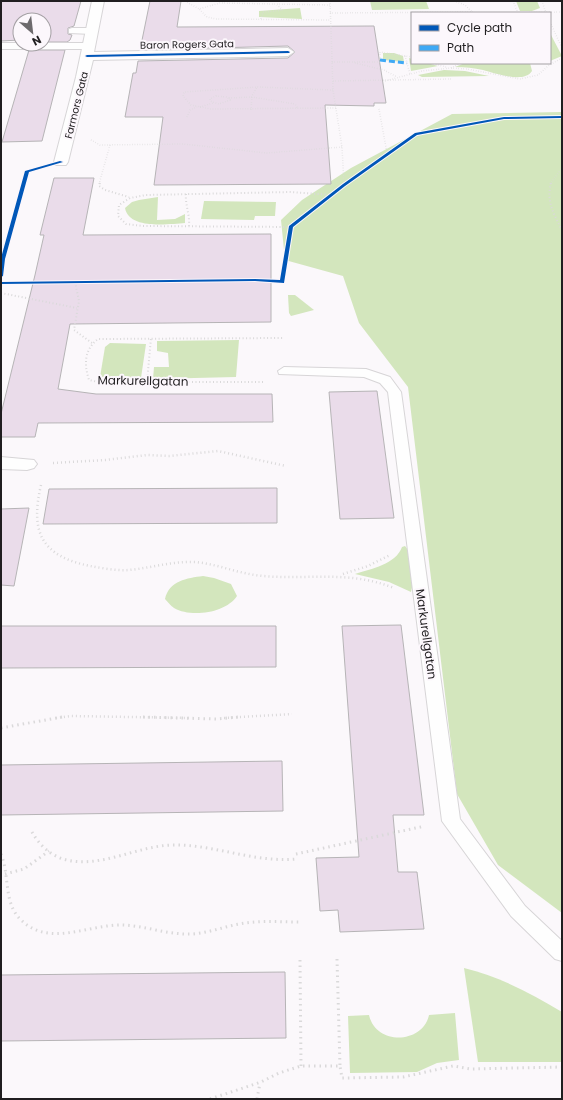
<svg xmlns="http://www.w3.org/2000/svg" width="563" height="1100" font-family="Poppins,sans-serif">
  <style>
    .green { fill: #d3e6bd }
    .building { fill: #eadcea; stroke: #b6b4b6 }
    .lines { fill: none; stroke-linecap: round; stroke-linejoin: round }
    .lane-casing { stroke: #d7d5d7; stroke-width: 2 }
    .street-casing { stroke: #d7d5d7; stroke-width: 2 }
    .path-far3 { stroke: #dad9da; stroke-width: 1.5; stroke-dasharray: 0.5 2; stroke-linecap: butt }
    .path-far2 { stroke: #dad9da; stroke-width: 2; stroke-dasharray: 1 2.5; stroke-linecap: butt }
    .path-far1 { stroke: #dad9da; stroke-width: 2.5; stroke-dasharray: 1 3; stroke-linecap: butt }
    .path { stroke: #dad9da; stroke-width: 3; stroke-dasharray: 1.5 4; stroke-linecap: butt }
    .lane { fill: #fefefe; fill-rule: evenodd }
    .street { fill: #fefefe; fill-rule: evenodd }
    .quiet { stroke: #3fa9f5; stroke-width: 3; stroke-dasharray: 6 3; stroke-linecap: butt }
    .cycleway-casing { stroke: #fcf7fc; stroke-width: 2 }
    .cycleway { fill: #0057b8; fill-rule: evenodd }
    .labels { text-anchor: middle; stroke-width: 4; stroke-linejoin: round; paint-order: stroke }
    .far-street-label { font-size: 10px; fill: #201e20; stroke: #fcf7fc }
    .street-label { font-size: 12px; fill: #201e20; stroke: #fcf7fc }
  </style>
  <rect width="100%" height="100%" fill="#fbf8fb"/>
  <g class="green">
    <path d="M370,1H426L429,9L372,10Z"/>
    <path d="M516,1H537L540,8L532,11H520Z"/>
    <path d="M300,8L302,19L259,17V11Z"/>
    <path d="M550,33L562,56L550,61Z"/>
    <path d="M383,53H394L403,56L404,62L383,60Z"/>
    <path d="M409,58L412,59V63H427L438,66L411,71Z"/>
    <path d="M465,63H530L532,71C524,84 495,73 483,70C474,68 465,67 455,67Z"/>
    <path d="M444,70L465,71L489,76L422,77L418,75Z"/>
    <path d="M562,112V913L498,865L457,794L408,387L359,323L343,276L285,260L281,220L302,200L351,168L452,114Z"/>
    <path d="M158,197L157,220L175,219L185,214V223C169,224 129,230 125,208L132,202L139,200Z"/>
    <path d="M204,201L276,202L275,216H255L254,220L201,219Z"/>
    <path d="M288,295H295L314,310L291,316L289,313Z"/>
    <path d="M239,340L236,377L153,379L154,367H169L168,353L157,351V341Z"/>
    <path d="M110,343L146,344L141,378L100,377L105,347Z"/>
    <path d="M405,546C414,556 415,580 411,592L389,582L355,574C371,569 396,564 402,547Z"/>
    <path d="M203,576L214,578L231,584L237,596C226,613 191,618 174,608C171,606 168,602 165,599C169,581 187,578 203,576Z"/>
    <path d="M464,968C500,977 531,993 562,1012V1062H478Z"/>
    <path d="M455,1013L459,1060L437,1063L417,1072L350,1073L348,1016L369,1015C376,1046 423,1044 429,1015Z"/>
  </g>
  <g class="building">
    <path d="M1,1H81L74,26L68,28V34L72,35L70,40L67,42H44V20H20V40L1,41Z"/>
    <path d="M150,1H181L177,27L374,26L386,103H374V106L325,105L331,184L154,185L163,117H125L133,73H136L138,61L288,58L295,52L288,46L140,50Z"/>
    <path d="M29,50H65L42,141L2,142Z"/>
    <path d="M54,178H94L83,235L271,234V322L70,324L58,389L96,394H272L273,422L38,423L35,437H1V414L35,275L44,235H40Z"/>
    <path d="M377,391L394,518L340,519L329,392Z"/>
    <path d="M277,488V523L43,524L49,489Z"/>
    <path d="M29,508L14,586L1,585V509Z"/>
    <path d="M401,625L424,815H393L398,872H417L424,929L340,932L338,910L320,911L316,858L359,857L342,626Z"/>
    <path d="M1,626H276V667L1,668Z"/>
    <path d="M282,761L283,811L1,815V765Z"/>
    <path d="M285,972L286,1038L1,1041V975Z"/>
  </g>
  <g class="lines">
    <defs>
      <g id="lane">
        <path d="M72,28H92L96,31L92,34L69,33V29Z"/>
        <path d="M1,43H88L92,46L88,49H1Z"/>
        <path d="M284,367L366,369L390,377L401,392L460,819L525,906L562,941V961L555,959L511,916L442,821L388,392L380,383L364,377L279,374L278,371Z"/>
      </g>
      <g id="street">
        <path d="M92,1H104L94,52L288,48L294,52L288,56L93,60L68,162L66,165H56L54,162L76,77Z"/>
        <path d="M1,457L34,460L37,464L34,468L27,470L1,469Z"/>
      </g>
    </defs>
    <use href="#lane" class="lane-casing"/>
    <use href="#street" class="street-casing"/>
    <g class="path-far3">
      <path d="M185,1L199,9"/>
      <path d="M330,1L333,90L342,147L344,184"/>
      <path d="M454,1L465,5L473,13"/>
      <path d="M513,1L518,13"/>
      <path d="M542,1L546,13"/>
      <path d="M330,5L220,3L199,9L207,17L216,19L330,20"/>
      <path d="M330,13L473,12"/>
      <path d="M509,13L562,12"/>
      <path d="M261,19L263,12L283,10L277,5"/>
      <path d="M550,22L562,48"/>
      <path d="M405,56L410,74"/>
      <path d="M332,62H380V52L412,57"/>
      <path d="M355,63L384,70L397,77"/>
      <path d="M431,63L446,67"/>
      <path d="M451,68L461,63"/>
      <path d="M333,81L452,79"/>
      <path d="M385,81L422,71L451,68L467,69L520,79L538,75L548,66L562,58"/>
      <path d="M333,90L258,87L184,92L183,96L191,105L210,109L336,108"/>
      <path d="M216,96L227,97L230,100L219,104L210,101V99Z"/>
      <path d="M229,98L252,97L295,104L298,109"/>
      <path d="M200,107L213,103"/>
      <path d="M379,109L387,153"/>
      <path d="M251,110L252,96L257,87"/>
      <path d="M187,117L190,110L197,107"/>
      <path d="M91,140L100,145L183,144L267,153L342,147"/>
      <path d="M99,184L110,145"/>
      <path d="M550,184L562,168"/>
    </g>
    <g class="path-far2">
      <path d="M100,183L99,186L105,190L129,197"/>
      <path d="M344,183V185"/>
      <path d="M551,183C546,201 554,215 562,230"/>
      <path d="M186,194C185,205 190,214 189,226"/>
      <path d="M291,227L143,226L126,224L118,216L119,205L130,198L146,195L290,192L332,195"/>
      <path d="M75,282L79,301L74,330L92,343"/>
      <path d="M1,293L77,308"/>
      <path d="M147,382L151,338"/>
      <path d="M263,382H98L89,380C84,364 84,350 98,339L283,338"/>
    </g>
    <g class="path-far1">
      <path d="M53,463L105,460L147,455L169,456L218,451L286,466"/>
      <path d="M41,485C30,532 41,556 90,566C102,568 116,571 129,570C151,568 172,561 195,562C218,564 239,574 263,576C309,580 349,570 394,588"/>
      <path d="M343,574L368,566L390,555"/>
      <path d="M56,718L71,716L191,718"/>
      <path d="M224,718L292,714"/>
    </g>
    <g class="path">
      <path d="M143,717L216,719L239,717"/>
      <path d="M1,728L62,717"/>
      <path d="M32,832C39,845 52,857 67,860C102,868 137,846 172,845C214,844 254,863 296,859"/>
      <path d="M1,854C10,875 3,903 21,920C50,948 88,924 123,925C146,926 168,935 192,934C208,933 223,927 239,924C260,920 280,922 300,922"/>
      <path d="M296,854L425,826"/>
      <path d="M5,874L24,869L49,851"/>
      <path d="M337,959L340,1066"/>
      <path d="M300,960L301,1066"/>
      <path d="M210,1099L261,1082L279,1073L301,1066H340L342,1078L403,1077L453,1066L471,1069L562,1067"/>
      <path d="M257,1099L260,1083"/>
    </g>
    <use href="#lane" class="lane"/>
    <use href="#street" class="street"/>
    <path class="quiet" d="M380,60L407,63"/>
    <defs>
      <g id="cycleway">
        <path d="M288,51L290,52L289,53L87,57L85,56L87,55Z"/>
        <path d="M562,116V118L504,119L417,135L345,186L293,227L284,283L255,281L1,284V282L255,279L280,280L289,226L343,184L415,133L504,117Z"/>
        <path d="M60,161L63,162L29,172L5,259L3,276L1,277V258L25,171Z"/>
      </g>
    </defs>
    <use href="#cycleway" class="cycleway-casing"/>
    <use href="#cycleway" class="cycleway"/>
  </g>
  <g class="labels">
    <g class="far-street-label">
      <text transform="translate(187 44) rotate(-1)" y="4">Baron Rogers Gata</text>
      <text transform="translate(76 105) rotate(-76)" y="4">Farmors Gata</text>
    </g>
    <g class="street-label">
      <text transform="translate(143 381) rotate(1)" y="4">Markurellgatan</text>
      <text transform="translate(426 634) rotate(82)" y="4">Markurellgatan</text>
    </g>
  </g>
  <rect width="563" height="1100" fill="none" stroke="#201e20" stroke-width="4"/>
  <rect x="411" y="12" width="140" height="52" fill="#fcf7fc" stroke="#a4a0a4"/>
  <rect x="419" y="25" width="20" height="6" fill="#0057b8" stroke="#a4a0a4"/>
  <text x="447" y="32" font-size="12" fill="#201e20">Cycle path</text>
  <rect x="419" y="45" width="20" height="6" fill="#3fa9f5" stroke="#a4a0a4"/>
  <text x="447" y="52" font-size="12" fill="#201e20">Path</text>
  <g transform="translate(32 32) rotate(152)"><circle r="19" fill="#fcf7fc" stroke="#a4a0a4"/>
  <path d="M0-3L7 15L0 10L-7 15Z" fill="#6d6a6d"/>
  <text y="-6" font-size="11" font-weight="bold" text-anchor="middle" fill="#201e20">N</text>
  </g>
</svg>
